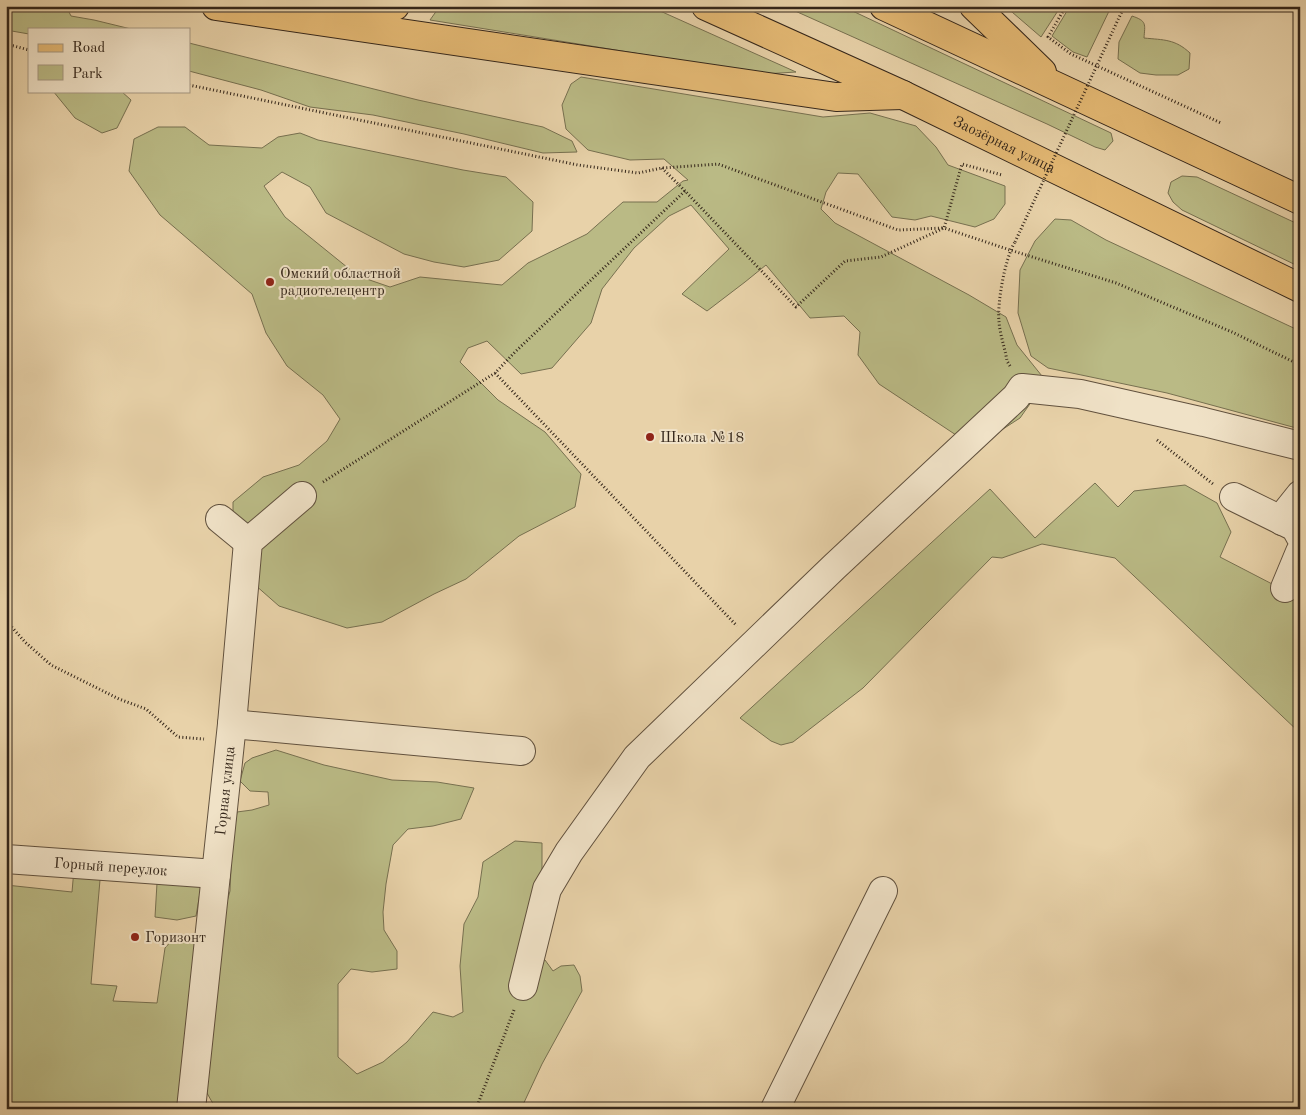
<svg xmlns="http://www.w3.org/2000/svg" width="1306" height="1115" font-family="'Old Standard TT',serif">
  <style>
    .green { fill: #baba85; stroke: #777050 }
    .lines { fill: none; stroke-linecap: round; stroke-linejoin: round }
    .minor-casing { stroke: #61513e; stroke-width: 30 }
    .major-casing { stroke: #34261a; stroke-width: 30 }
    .path { stroke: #34261a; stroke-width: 3; stroke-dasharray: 1 2.5; stroke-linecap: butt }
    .minor { stroke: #f0e2c7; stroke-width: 28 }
    .major { stroke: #e4b974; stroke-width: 28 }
    .path-bridge { stroke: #34261a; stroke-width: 3; stroke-dasharray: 1 2.5; stroke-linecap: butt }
    .poi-dot { fill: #8f2418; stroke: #f0e2c7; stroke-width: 2 }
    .labels { text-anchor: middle; stroke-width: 4; stroke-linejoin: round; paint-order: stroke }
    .street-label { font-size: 15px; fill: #34261a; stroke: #f0e2c7 }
    .poi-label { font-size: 15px; fill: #34261a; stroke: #f0e2c7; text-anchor: start }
  </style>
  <rect width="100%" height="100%" fill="#e8d2a9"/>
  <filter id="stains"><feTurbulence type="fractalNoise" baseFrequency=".004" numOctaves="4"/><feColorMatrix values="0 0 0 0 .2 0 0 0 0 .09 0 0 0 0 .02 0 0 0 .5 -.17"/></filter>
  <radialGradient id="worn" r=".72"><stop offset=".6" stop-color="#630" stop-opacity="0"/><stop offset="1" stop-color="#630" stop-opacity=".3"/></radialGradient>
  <g class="green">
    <path d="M6,6H66L71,16L94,20L131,29H29V34L6,30Z"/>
    <path d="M440,6H649L796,72L764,74L430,20Z"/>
    <path d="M784,6H842L1111,133L1113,141L1105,150L1095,147L1047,124Z"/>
    <path d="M1005,6H1061L1041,37Z"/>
    <path d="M1070,6L1111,7L1087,57L1073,52L1052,36Z"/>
    <path d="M1132,16C1147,21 1145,24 1144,38C1164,40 1175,39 1190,53L1189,69L1178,75H1156L1140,73L1118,59L1119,42Z"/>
    <path d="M189,43L418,100L543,127L572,141L577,152L543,153L464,134L373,115L310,107L261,90L189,71Z"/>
    <path d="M581,77L823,117L870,113L916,126L936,147L948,165L1005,186V204L994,219L975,227L931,216L915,220L892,217L858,174L838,173L826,192L821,209L835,223L969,295L1006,317L1017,345L1046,381L1020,418L983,442L956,435L879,384L858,355L860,332L844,316L810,318L766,265L745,282L707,311L682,294L729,249L691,205L669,216L634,248L602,289L591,323L552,368L521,374L487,341L468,348L460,362L498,400L545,432L581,474L575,507L519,536L466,579L434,594L382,622L347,628L279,606L254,584L233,545V502L263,477L299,465L327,441L340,419L323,395L287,366L266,333L252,294L160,215L129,171L134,139L158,127H185L209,145L262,148L278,137L300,133L318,140L463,170L506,177L533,202L532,231L499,260L464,267L434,262L404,254L326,213L310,187L282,172L264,186L285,217L358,276L390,287L420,277L502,285L528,263L587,234L623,202H657L683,181L688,180L664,159L630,160L588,150L566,129L562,105L571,84Z"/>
    <path d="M53,91H121L131,100L117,128L102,133L75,118Z"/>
    <path d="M1182,176L1197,177L1300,225V267L1182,210L1173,202L1168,193L1171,182Z"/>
    <path d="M1055,219L1071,220L1106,240L1300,331V429L1167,393L1048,368L1031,356L1018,313L1020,270L1035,241Z"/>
    <path d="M1095,483L1118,507L1134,491L1185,485L1217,503L1231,532L1220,557L1276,586L1300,556V733L1115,558L1042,544L1002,558L992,557L863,688L793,742L781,745L771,741L740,718L990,489L1035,538Z"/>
    <path d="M276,750L324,765L392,780L437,782L474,788L461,819L433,826L408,829L393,845L386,884L383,912L384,930L397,951V969L372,972L351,969L338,984V1057L357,1074L383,1062L407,1042L433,1012L453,1017L463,1012L460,966L464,924L478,897L483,862L515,841L542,843V888L534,964L545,960L553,971L561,966L574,965L580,976L582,991L542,1064L521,1109H216L203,1086L223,916L230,891L232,845L237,812L252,810L269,805L268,792L250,791L240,781L245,763L252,758Z"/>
    <path d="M74,869L196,877L201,887L196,916L177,920L155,917L157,883L100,880L91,984L117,986L113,1001L157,1003L165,948L174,938H188L196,944L178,1109H6V885L72,892Z"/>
  </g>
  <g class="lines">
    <defs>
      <g id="minor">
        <path d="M1234,497L1295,527L1300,536"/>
        <path d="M220,519L248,542"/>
        <path d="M1282,521L1288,510L1300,495"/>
        <path d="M1285,588L1300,552"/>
        <path d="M232,724L521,751"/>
        <path id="s1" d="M6,859L216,874"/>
        <path d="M523,986L547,889L569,852L637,757L834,567L1016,397L1022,388L1080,394L1204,422L1300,446"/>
        <path id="s2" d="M191,1109L232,724L248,542L302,496"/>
        <path d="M775,1109L883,891"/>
      </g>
      <g id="major">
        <path d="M216,6L836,97L903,95"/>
        <path id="s3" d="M706,6L903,95L1300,288"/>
        <path d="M884,6L1300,200"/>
        <path d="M974,6L1042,72"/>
        <path d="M343,10L372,14L395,6"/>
      </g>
    </defs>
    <use href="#minor" class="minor-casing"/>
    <use href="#major" class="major-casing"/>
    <g class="path">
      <path d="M1066,6L1048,37L1071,54L1221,123"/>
      <path d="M1131,6L1140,9L1190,8L1198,6"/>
      <path d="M1123,9L1124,6"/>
      <path d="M6,44L29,50"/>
      <path d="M189,85L578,165L638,173L662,168L718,164L898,230L944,228L962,164L1002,175"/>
      <path d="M662,168L685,191"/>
      <path d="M1010,366L1007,361C1005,348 1000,335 999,322C997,303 1005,258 1015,242"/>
      <path d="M495,373L737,626"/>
      <path d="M1157,440L1213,484"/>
      <path d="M323,482L495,373L515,352L685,191L796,307L845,261L881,257L944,228L1010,250L1116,283L1232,332L1300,365"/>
      <path d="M6,624H9L25,642L51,665L119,699L146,709L178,737L204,739"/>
      <path d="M476,1109L514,1010"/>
    </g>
    <use href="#minor" class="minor"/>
    <use href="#major" class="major"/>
    <path class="path-bridge" d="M1015,242L1123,9"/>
  </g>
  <g class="poi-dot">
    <circle cx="270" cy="282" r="5"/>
    <circle cx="650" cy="437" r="5"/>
    <circle cx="135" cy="937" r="5"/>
  </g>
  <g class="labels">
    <g class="street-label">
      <text dy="5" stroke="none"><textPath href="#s3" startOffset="329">Заозёрная улица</textPath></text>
      <text dy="5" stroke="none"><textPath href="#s2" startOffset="320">Горная улица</textPath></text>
      <text dy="5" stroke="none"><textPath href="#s1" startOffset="105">Горный переулок</textPath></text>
    </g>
    <g class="poi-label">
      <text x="280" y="278">Омский областной<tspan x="280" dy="17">радиотелецентр</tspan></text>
      <text x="660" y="442">Школа №18</text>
      <text x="145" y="942">Горизонт</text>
    </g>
  </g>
  <rect width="1306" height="1115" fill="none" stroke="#e8d2a9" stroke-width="25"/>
  <rect x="8" y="8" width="1291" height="1100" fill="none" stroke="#34261a" stroke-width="2.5"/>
  <rect x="12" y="12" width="1281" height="1090" fill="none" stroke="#34261a"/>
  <rect x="28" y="28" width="162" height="65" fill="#f0e2c7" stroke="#a59782"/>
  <rect x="38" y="44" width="25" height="8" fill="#e4b974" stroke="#a59782"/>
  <text x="72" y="52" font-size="15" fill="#34261a">Road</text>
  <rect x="38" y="65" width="25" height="15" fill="#baba85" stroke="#a59782"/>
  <text x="72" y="78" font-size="15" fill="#34261a">Park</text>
  <rect width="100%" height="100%" filter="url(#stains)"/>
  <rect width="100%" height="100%" fill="url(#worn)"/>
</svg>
